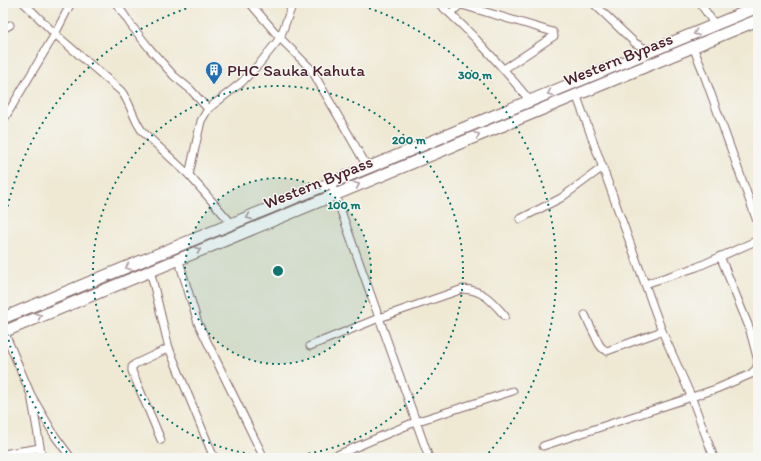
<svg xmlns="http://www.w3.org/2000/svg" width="761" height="461" font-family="Itim,sans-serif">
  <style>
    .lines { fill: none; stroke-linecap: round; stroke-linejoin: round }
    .minor-casing { stroke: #846666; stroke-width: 9 }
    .primary-casing { stroke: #846666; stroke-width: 13 }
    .minor { stroke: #fff; stroke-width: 7 }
    .primary { stroke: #fff; stroke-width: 11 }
    .oneway { stroke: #ae9aa0 }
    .ring { fill: none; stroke: #0f766e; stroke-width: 2; stroke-dasharray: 2 4 }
    .labels { text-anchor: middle; stroke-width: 3; stroke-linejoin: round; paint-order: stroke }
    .street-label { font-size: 17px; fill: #4a1f2b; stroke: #f6f6f2 }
    .poi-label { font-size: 17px; fill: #4a1f2b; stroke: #f6f6f2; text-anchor: start }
    .centre { fill: #0f766e; stroke: #f6f6f2; stroke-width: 2 }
    .ring-label { font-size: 12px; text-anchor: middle; font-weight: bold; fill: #0f766e; stroke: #f6f6f2; stroke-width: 3; stroke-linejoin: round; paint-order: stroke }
  </style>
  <rect width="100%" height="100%" fill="#f6f6f2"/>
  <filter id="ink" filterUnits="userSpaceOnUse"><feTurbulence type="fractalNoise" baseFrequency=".025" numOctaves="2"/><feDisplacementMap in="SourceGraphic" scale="8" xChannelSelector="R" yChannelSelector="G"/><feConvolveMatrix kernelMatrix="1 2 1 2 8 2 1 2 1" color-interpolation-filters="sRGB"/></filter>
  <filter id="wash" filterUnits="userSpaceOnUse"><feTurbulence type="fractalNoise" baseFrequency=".012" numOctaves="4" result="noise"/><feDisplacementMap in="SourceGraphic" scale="16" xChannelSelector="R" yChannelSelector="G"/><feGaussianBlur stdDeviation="0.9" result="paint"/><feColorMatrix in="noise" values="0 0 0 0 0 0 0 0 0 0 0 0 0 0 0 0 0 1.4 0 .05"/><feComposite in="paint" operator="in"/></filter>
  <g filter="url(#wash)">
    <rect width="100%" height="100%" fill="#efe9d4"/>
  </g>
  <g filter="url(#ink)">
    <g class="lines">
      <defs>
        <g id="minor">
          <path d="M24,3L55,34L121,91C131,103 133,120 143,132L189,175"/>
          <path d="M116,3L131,25L150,49L174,76L190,89L208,109"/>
          <path d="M250,3L280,38L311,69L368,168"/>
          <path d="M438,3C472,32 502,67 531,102"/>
          <path d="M593,3L635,43L644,48L651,50"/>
          <path d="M700,3L715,25"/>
          <path d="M476,9L482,3"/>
          <path d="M451,13L460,5H462L553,32L554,36L504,69"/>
          <path d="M3,29L10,25"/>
          <path d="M693,47L702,69L758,224"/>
          <path d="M576,94L662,331L691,396L714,458"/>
          <path d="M3,121L55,34L71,3"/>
          <path d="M331,183L429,458"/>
          <path d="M520,219L561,198L603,167"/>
          <path d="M232,224L189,175L201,121L208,109L242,82L260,63L280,38L293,3"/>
          <path d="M720,256L749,327L758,361"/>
          <path d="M178,258L198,323L264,458"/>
          <path d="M150,270L169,348L214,458"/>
          <path d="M645,284L697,267L758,240"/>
          <path d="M585,315L599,344L602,348L607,351L662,331"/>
          <path d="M4,331L31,395"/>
          <path d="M310,346L379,318L463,289C483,290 492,301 505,316"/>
          <path d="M161,440L132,371V367L135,364L169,348"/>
          <path d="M543,446L716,389L751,374L756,369L758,363"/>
          <path d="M3,454L40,448"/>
          <path d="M42,458L31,395L55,436L71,458"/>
          <path d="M330,458L415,422L513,391"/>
        </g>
        <g id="primary">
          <path d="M3,318L758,7"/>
          <path d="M3,332L758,20"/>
        </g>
      </defs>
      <use href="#minor" class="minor-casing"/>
      <use href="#primary" class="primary-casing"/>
      <use href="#minor" class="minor"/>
      <use href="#primary" class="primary"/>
    </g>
    <defs><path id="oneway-chevron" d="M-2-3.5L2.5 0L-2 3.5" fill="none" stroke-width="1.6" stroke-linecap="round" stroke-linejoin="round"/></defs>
    <g class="oneway">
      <use href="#oneway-chevron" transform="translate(696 33) rotate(159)"/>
      <use href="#oneway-chevron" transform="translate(550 93) rotate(157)"/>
      <use href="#oneway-chevron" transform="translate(477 135) rotate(-23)"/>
      <use href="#oneway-chevron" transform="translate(357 185) rotate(-23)"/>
      <use href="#oneway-chevron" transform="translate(249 217) rotate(158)"/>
      <use href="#oneway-chevron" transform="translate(198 250) rotate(-22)"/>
      <use href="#oneway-chevron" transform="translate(128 267) rotate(158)"/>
      <use href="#oneway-chevron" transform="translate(39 316) rotate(-23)"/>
    </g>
  </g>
  <circle cx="278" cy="271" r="93" fill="#0f766e" fill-opacity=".12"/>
  <g class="ring">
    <circle cx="278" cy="271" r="93"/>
    <circle cx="278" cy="271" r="185"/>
    <path d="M71 457A278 278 0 0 1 3 312M3 230A278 278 0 0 1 204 3M352 3A278 278 0 0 1 485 457"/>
  </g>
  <defs>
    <symbol id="building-pin" viewBox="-11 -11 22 30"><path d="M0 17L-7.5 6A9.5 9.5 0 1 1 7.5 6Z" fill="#1f6fb2" stroke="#f6f6f2"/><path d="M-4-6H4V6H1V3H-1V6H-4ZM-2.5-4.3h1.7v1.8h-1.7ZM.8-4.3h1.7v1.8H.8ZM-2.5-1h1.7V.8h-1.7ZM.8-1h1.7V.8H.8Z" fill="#fff"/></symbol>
  </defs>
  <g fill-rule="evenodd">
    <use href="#building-pin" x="204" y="60" width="20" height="27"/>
  </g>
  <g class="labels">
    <g class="street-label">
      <text transform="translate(618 59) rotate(-22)" y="6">Western Bypass</text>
      <text transform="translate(318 182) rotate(-22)" y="6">Western Bypass</text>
    </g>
    <g class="poi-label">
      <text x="227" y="76">PHC Sauka Kahuta</text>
    </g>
  </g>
  <circle cx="278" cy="271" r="6" class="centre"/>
  <g class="ring-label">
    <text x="475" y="79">300 m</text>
    <text x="409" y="144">200 m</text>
    <text x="344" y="209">100 m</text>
  </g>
  <rect width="761" height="461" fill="none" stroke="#f6f6f2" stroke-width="16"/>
</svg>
